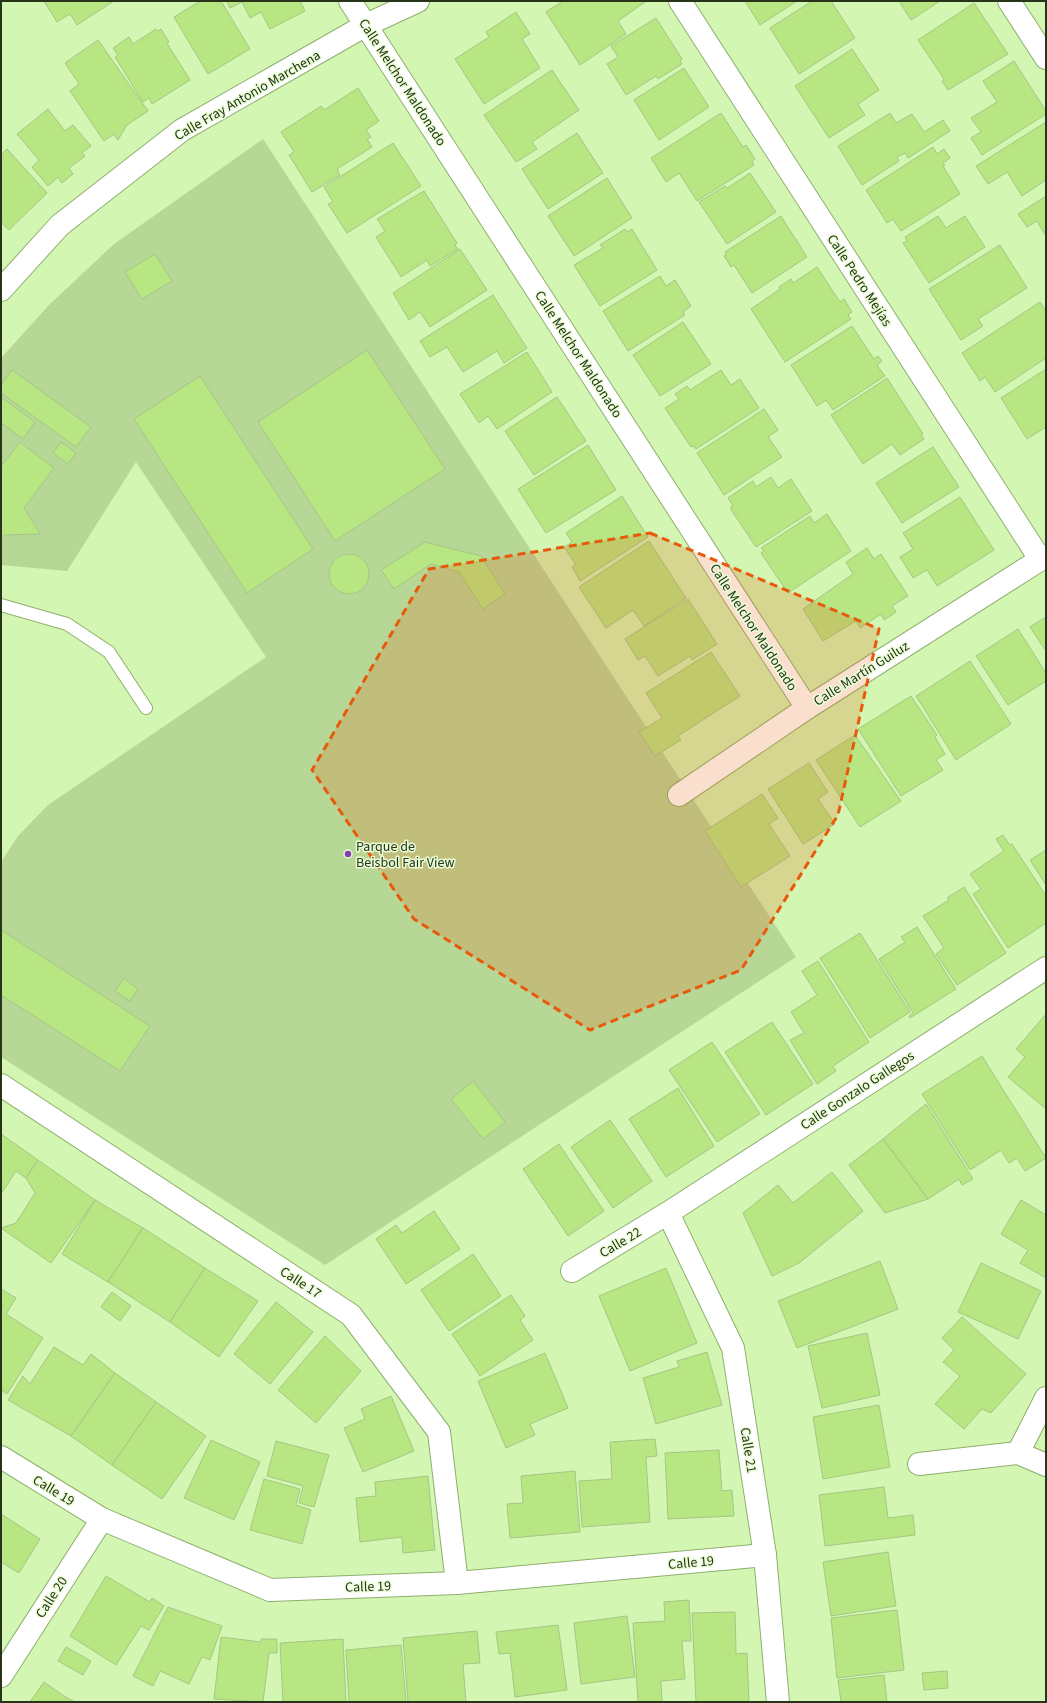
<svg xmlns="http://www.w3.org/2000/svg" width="1047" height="1703" font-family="'Source Sans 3',sans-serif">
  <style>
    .green { fill: #b7d796 }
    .building { fill: #b7e682; stroke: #a6c685 }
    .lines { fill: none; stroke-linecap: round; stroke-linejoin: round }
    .lane-casing { stroke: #8faf6e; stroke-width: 14 }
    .street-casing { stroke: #8faf6e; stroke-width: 24 }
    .lane { stroke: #fff; stroke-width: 12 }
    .street { stroke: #fff; stroke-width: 22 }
    .marked { fill: #e8590c; fill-opacity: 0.2; stroke: #e8590c; stroke-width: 3; stroke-dasharray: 8 5; stroke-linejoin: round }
    .poi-dot { fill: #853fb2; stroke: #eafed6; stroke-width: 1.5 }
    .labels { text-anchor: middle; stroke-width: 3; stroke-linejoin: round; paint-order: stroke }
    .street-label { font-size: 14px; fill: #27341a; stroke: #eafed6 }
    .poi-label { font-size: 14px; fill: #27341a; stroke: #eafed6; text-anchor: start }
  </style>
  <rect width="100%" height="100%" fill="#d4f6b3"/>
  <path class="green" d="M263,139L796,957L325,1265L1,1057V862L18,836L48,805L266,657L136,462L67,571L1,565V358L49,305L114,244Z"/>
  <g class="building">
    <path d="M44,1H114L77,25L70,14L57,22Z"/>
    <path d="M200,1H221L250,49L208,74L174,17Z"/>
    <path d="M227,1H300L305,11L270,29L261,12L250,18L242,2L230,8Z"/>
    <path d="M563,1H644L645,2L618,21L626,34L580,65L546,12Z"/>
    <path d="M745,1H797L760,25Z"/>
    <path d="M812,1H831L855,38L799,74L770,28Z"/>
    <path d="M899,1H940L911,20Z"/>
    <path d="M974,3L1008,54L948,90L942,81L944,79L918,40Z"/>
    <path d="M516,12L530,34L522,39L540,68L484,104L455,59L489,37L486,32Z"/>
    <path d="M656,18L682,59L680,60L682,64L658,79L656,76L626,95L607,64L618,57L611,46Z"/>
    <path d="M156,29L158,31L161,29L169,42L167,43L190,80L152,104L149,98L143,102L115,57L118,55L113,48L129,37L133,44Z"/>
    <path d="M98,40L148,111L127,125L118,140L114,134L104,141L70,91L79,84L65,63Z"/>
    <path d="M852,49L879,90L858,104L865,115L829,138L795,86Z"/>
    <path d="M1014,61L1046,111V114L982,155L971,138L981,132L971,118L997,102L983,81Z"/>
    <path d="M684,68L709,107L659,140L634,100Z"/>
    <path d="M552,70L579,110L532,142L537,149L516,162L484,115Z"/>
    <path d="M358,88L379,121L366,130L371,137L367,139L372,147L337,169L340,175L312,192L289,155L294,152L281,132L321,106L324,110Z"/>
    <path d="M48,109L65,131L73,125L91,146L82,153L85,156L69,168L73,174L62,183L58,177L48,186L32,167L39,160L17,134Z"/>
    <path d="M721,113L743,147L746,145L755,159L752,161L754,165L697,201L679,173L666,182L651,158Z"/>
    <path d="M890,113L896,123L912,114L924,132L943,120L950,131L908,158L905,153L897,157L899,161L862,185L838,146Z"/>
    <path d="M1046,122V180L1022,196L1007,172L988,184L976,166Z"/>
    <path d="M577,133L603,173L548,209L522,169Z"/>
    <path d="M393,143L421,186L347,233L328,204L333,202L324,187Z"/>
    <path d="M933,147L937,154L944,149L950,158L943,163L945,165L943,166L960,194L901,231L893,219L887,223L866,190Z"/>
    <path d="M7,149L47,193L9,230L1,222V155Z"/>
    <path d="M750,173L776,212L727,244L699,202L725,186L727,188Z"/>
    <path d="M607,178L632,218L574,256L548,216Z"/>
    <path d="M424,191L457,243L455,245L458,249L430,266L427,260L401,277L376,237L385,231L377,219Z"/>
    <path d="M1046,196V236L1037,221L1027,227L1018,214Z"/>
    <path d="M781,216L807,257L752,293L734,265L731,267L724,256L726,255L725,252Z"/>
    <path d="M938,216L946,228L965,216L985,247L929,283L903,243L907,241L905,237Z"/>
    <path d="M625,229L627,232L632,229L657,270L600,306L574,265L603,248L600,245Z"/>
    <path d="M1000,245L1027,288L978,319L983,326L961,340L929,289Z"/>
    <path d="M460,249L487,290L430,327L420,312L409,320L393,293Z"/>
    <path d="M155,254L172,281L142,299L125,272Z"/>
    <path d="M817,267L840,302L844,299L852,312L848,315L851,319L785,362L751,309L780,289L779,287L791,279L793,283Z"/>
    <path d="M660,276L666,286L675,280L691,306L683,312L685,315L628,351L603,311Z"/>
    <path d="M493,295L527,348L504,363L497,351L463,372L447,347L430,357L420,341Z"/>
    <path d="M1040,302L1046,311V358L995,392L985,377L980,381L962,353Z"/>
    <path d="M683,322L711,364L660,396L633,355Z"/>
    <path d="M852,326L874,359L878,356L882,361L877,365L885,376L833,410L826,400L817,406L791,365Z"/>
    <path d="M367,350L445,469L335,541L258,422Z"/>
    <path d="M527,352L552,392L497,429L488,416L479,423L460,394Z"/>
    <path d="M1046,369V427L1027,439L1001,398Z"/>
    <path d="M12,370L91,427L76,447L1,393V385Z"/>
    <path d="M721,370L731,385L740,379L759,408L696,449L694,446L691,447L665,408L679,399L675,394L687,386L690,390Z"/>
    <path d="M200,376L313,549L247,593L134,419Z"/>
    <path d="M887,378L923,434L921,435L924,439L900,455L892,444L863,464L831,415Z"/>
    <path d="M1,397L35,422L23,439L1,423Z"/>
    <path d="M557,397L586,441L534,475L505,431Z"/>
    <path d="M764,409L778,430L768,437L782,457L724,495L697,453Z"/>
    <path d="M20,442L54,468L24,508L40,534L4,535L1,539V464L2,465Z"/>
    <path d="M61,442L76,453L68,464L53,453Z"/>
    <path d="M588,445L616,490L546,533L518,489Z"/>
    <path d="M933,447L959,487L902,523L876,483Z"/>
    <path d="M771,477L778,488L791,479L812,511L756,547L730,508L733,506L728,498L753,481L756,487Z"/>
    <path d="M622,496L648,537L580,581L572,567L576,565L564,547L572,542L566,533Z"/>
    <path d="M960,497L994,550L937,586L927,570L913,578L900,557L913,549L903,533Z"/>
    <path d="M827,514L851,551L788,593L761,553L764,551L761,548L810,516L814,523Z"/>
    <path d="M649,541L686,598L644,626L633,610L606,628L579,587Z"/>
    <path d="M425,542L481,556L505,594L483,609L459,572L431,564L394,589L381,570Z"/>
    <path d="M867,548L874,559L881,554L908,596L892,606L896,612L884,620L881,614L860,628L856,621L823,641L803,609L853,574L846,562Z"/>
    <circle cx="349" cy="574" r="20"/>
    <path d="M688,599L717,644L692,660L690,656L658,676L645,656L638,660L625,639Z"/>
    <path d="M1046,617V651L1030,627Z"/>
    <path d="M1018,629L1046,673V681L1008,705L976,656Z"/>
    <path d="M711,652L740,696L678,736L681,740L655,756L639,732L662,718L646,693Z"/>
    <path d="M970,661L1011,724L956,760L916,696Z"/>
    <path d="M911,696L937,735L935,737L945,754L936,760L943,770L901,796L858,729Z"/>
    <path d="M855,735L901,801L860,827L816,760Z"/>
    <path d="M809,763L828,792L818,799L835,824L803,844L768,789Z"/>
    <path d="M762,794L778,818L769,824L790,856L741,887L705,831Z"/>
    <path d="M1003,835L1010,845L1012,844L1046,896V923L1008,948L973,894L981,889L970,874L1004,851L996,839Z"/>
    <path d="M1046,850V885L1030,860Z"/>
    <path d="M964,887L1006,953L957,985L936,954L944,948L923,916L949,900L947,898Z"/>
    <path d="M917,927L956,989L910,1018L909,1016L913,1013L879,959L905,942L901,937Z"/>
    <path d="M1,930L150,1026L120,1071L1,995Z"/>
    <path d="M860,933L910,1012L870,1038L820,958Z"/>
    <path d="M818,961L869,1042L833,1066L836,1071L817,1084L790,1040L804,1033L791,1012L817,995L802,971Z"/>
    <path d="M124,978L138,989L130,1001L115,991Z"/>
    <path d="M1046,1014V1109L1008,1077L1025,1057L1016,1049Z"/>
    <path d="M772,1022L813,1084L766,1115L725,1052Z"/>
    <path d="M712,1042L760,1114L717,1142L669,1070Z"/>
    <path d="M982,1056L1046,1158L1025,1171L1017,1158L1009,1163L1001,1150L970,1170L922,1094Z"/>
    <path d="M473,1081L505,1122L483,1139L451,1099Z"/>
    <path d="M678,1088L714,1146L666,1177L629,1119Z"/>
    <path d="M926,1104L973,1179L962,1185L959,1179L928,1199L883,1139Z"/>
    <path d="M610,1120L652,1181L613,1208L571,1147Z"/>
    <path d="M1,1134L38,1160L26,1178L16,1171L1,1194Z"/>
    <path d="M883,1139L928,1199L885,1213L849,1165Z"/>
    <path d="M559,1144L604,1211L568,1236L523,1169Z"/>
    <path d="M38,1160L95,1200L51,1263L1,1228L16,1223L35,1193L26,1178Z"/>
    <path d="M832,1172L863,1211L799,1263L772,1276L743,1213L778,1185L793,1203Z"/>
    <path d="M95,1200L143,1228L108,1282L62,1254Z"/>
    <path d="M1021,1200L1046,1215V1278L1020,1263L1028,1250L1001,1234Z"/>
    <path d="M434,1211L460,1249L406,1284L376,1239L396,1225L402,1233Z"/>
    <path d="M143,1228L205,1268L170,1322L108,1282Z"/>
    <path d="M473,1254L501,1296L449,1331L421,1290Z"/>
    <path d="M880,1261L898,1309L797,1348L778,1301Z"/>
    <path d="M981,1263L1041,1291L1018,1339L958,1312Z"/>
    <path d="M205,1268L258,1301L219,1357L170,1322Z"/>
    <path d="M666,1268L697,1343L630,1371L599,1296Z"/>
    <path d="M1,1289L16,1298L6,1314L43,1338L7,1394L1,1390Z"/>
    <path d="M112,1292L131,1306L120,1321L101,1307Z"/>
    <path d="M511,1295L525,1316L520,1320L533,1340L480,1376L452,1334Z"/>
    <path d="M276,1302L313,1332L270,1384L234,1354Z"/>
    <path d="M962,1317L1026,1374L991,1413L982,1409L964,1429L935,1404L960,1376L943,1362L954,1350L942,1338Z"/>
    <path d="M867,1333L880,1395L822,1408L808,1346Z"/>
    <path d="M325,1336L361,1371L316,1423L278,1390Z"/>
    <path d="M54,1347L83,1365L91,1354L115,1373L71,1436L8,1400L23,1376L30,1384Z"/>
    <path d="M707,1352L722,1405L656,1424L643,1378L679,1367L677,1361Z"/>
    <path d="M545,1353L568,1408L530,1424L535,1435L506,1448L478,1381Z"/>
    <path d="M115,1373L156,1402L112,1465L71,1436Z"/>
    <path d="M391,1396L414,1451L363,1472L344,1428L365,1419L361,1409Z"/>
    <path d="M156,1402L206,1436L162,1499L112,1465Z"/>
    <path d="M879,1405L890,1467L823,1479L813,1417Z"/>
    <path d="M655,1439L657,1456L646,1457L650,1522L582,1527L579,1481L612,1479L610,1442Z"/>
    <path d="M211,1440L260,1462L234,1520L184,1498Z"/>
    <path d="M276,1441L329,1455L314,1507L299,1503L303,1486L267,1476Z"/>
    <path d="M719,1450L722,1491L732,1490L734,1516L668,1519L665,1453Z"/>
    <path d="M575,1471L580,1532L510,1538L507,1504L523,1503L521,1476Z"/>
    <path d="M428,1476L435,1550L403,1553L402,1537L360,1542L356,1498L376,1496L375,1482Z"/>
    <path d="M264,1479L300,1489L296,1505L311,1510L302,1544L250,1530Z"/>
    <path d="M884,1487L888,1518L913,1515L915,1535L825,1546L819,1495Z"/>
    <path d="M1,1514L40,1539L19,1573L1,1562Z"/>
    <path d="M888,1552L896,1606L831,1616L823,1562Z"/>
    <path d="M106,1576L150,1602L152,1598L164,1606L149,1630L141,1626L116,1665L70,1636Z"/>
    <path d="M689,1600L691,1641H682L685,1679L661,1681L662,1702H638L633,1623L665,1621L664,1602Z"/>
    <path d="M168,1607L222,1626L210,1660L202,1657L189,1684L160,1671L153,1686L133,1676Z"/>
    <path d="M897,1610L904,1670L837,1678L831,1618Z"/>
    <path d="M735,1612L736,1654L747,1653L749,1702H696L692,1613Z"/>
    <path d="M627,1616L635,1677L581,1684L574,1623Z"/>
    <path d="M558,1625L567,1690L515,1697L510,1653L499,1654L496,1632Z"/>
    <path d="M477,1631L480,1663L463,1664L466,1702H408L403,1638Z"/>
    <path d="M221,1637L261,1642V1639H277V1653H269L263,1702L214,1699Z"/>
    <path d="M343,1639L346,1702H283L280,1643Z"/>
    <path d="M401,1645L406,1702H349L346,1650Z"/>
    <path d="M66,1647L91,1661L83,1675L58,1661Z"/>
    <path d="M947,1671L948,1688L924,1690L922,1673Z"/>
    <path d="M884,1675L887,1702H841L838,1680Z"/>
    <path d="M44,1682L64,1696L75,1702H30Z"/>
  </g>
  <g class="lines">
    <defs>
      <path id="lane" d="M1,605L67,624L109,652L146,708"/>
      <g id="street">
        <path d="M350,1L807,708"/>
        <path d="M680,1L1040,559"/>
        <path d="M1009,1L1046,58"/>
        <path d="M1,290L60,225L182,130L366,25L418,1"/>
        <path d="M679,795L807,708L1046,556"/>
        <path d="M1,1085L351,1315L439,1432L457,1583"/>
        <path d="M668,1213L733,1348L765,1555L778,1702"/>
        <path d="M572,1271L668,1213L1046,968"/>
        <path d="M1018,1453L1046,1398"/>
        <path d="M1,1457L102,1519L270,1590L457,1583L765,1555"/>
        <path d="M919,1464L1018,1453L1046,1465"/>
        <path d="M1,1676L102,1519"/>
      </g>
    </defs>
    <use href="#lane" class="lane-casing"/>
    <use href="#street" class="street-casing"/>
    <use href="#lane" class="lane"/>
    <use href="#street" class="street"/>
  </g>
  <path class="marked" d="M650,533L879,629L838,815L741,970L590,1030L414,919L312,770L429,569Z"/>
  <circle class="poi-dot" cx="348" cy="854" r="4"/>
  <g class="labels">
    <g class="street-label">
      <text transform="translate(403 82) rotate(57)" y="5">Calle Melchor Maldonado</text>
      <text transform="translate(247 95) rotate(-30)" y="5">Calle Fray Antonio Marchena</text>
      <text transform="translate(860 280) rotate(57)" y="5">Calle Pedro Mejías</text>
      <text transform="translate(579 354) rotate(57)" y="5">Calle Melchor Maldonado</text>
      <text transform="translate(754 627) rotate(57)" y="5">Calle Melchor Maldonado</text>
      <text transform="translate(861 673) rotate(-32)" y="5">Calle Martín Guiluz</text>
      <text transform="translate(857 1090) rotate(-33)" y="5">Calle Gonzalo Gallegos</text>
      <text transform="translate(620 1242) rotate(-31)" y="5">Calle 22</text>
      <text transform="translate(301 1282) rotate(33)" y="5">Calle 17</text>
      <text transform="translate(749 1450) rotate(81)" y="5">Calle 21</text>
      <text transform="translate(54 1490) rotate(31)" y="5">Calle 19</text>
      <text transform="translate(691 1562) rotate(-5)" y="5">Calle 19</text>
      <text transform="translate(368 1586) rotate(-2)" y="5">Calle 19</text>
      <text transform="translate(51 1597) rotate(-57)" y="5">Calle 20</text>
    </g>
    <g class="poi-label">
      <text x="356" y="851">Parque de<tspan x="356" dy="16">Beisbol Fair View</tspan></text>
    </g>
  </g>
  <rect width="1047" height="1703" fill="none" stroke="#27341a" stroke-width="4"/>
</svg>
